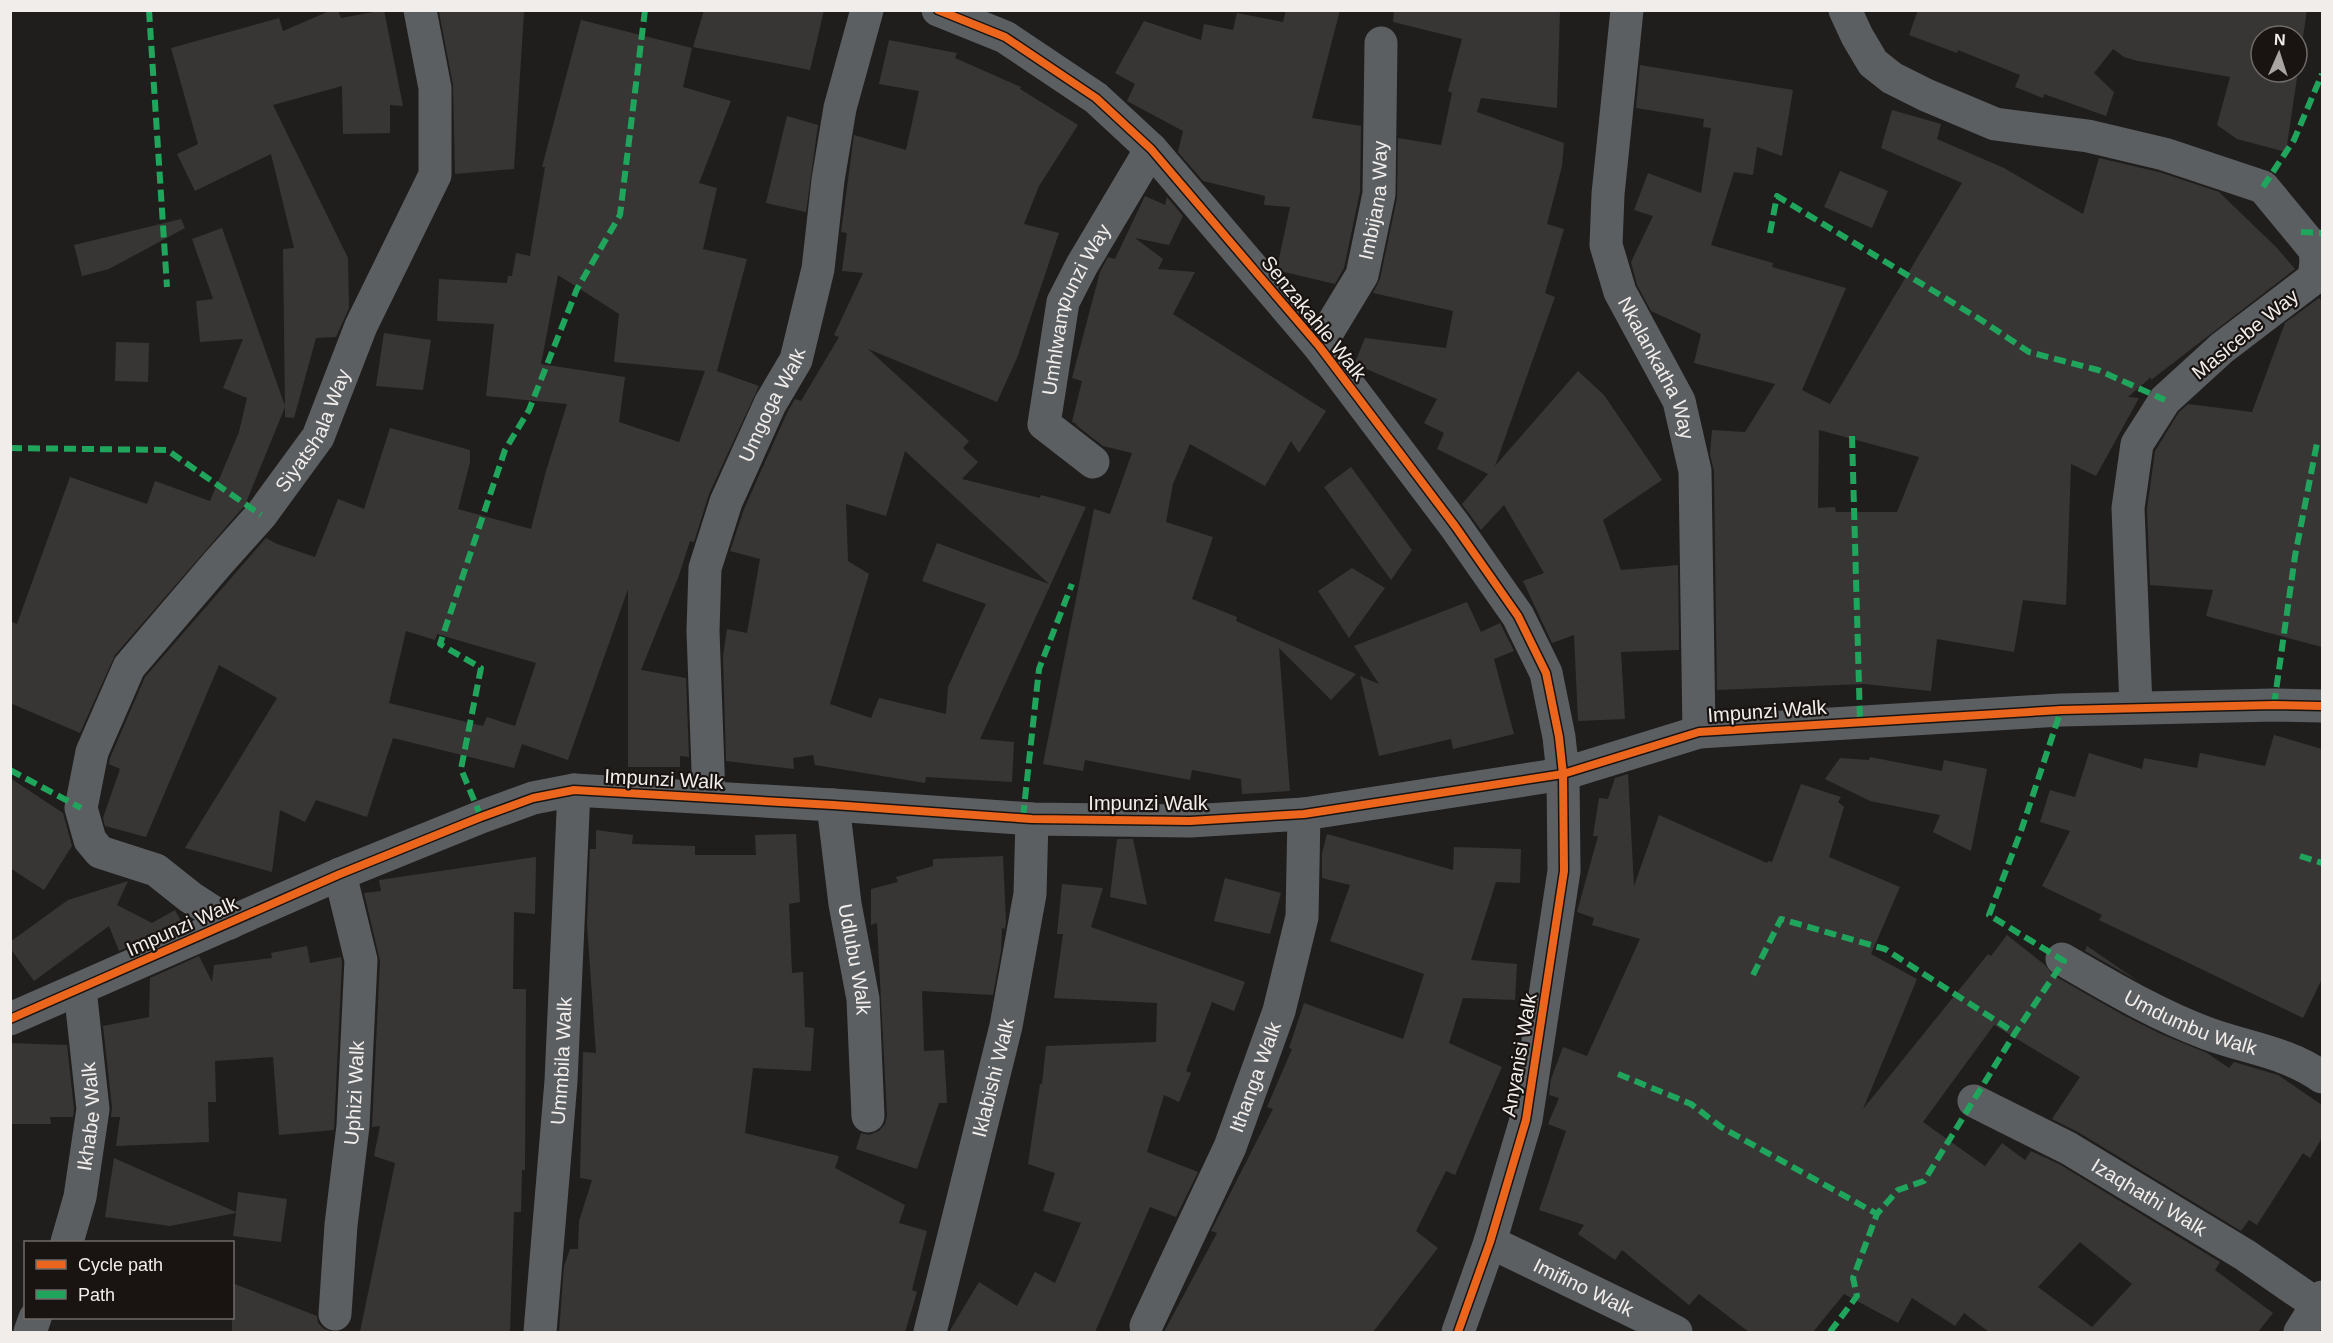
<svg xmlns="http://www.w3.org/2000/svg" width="2333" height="1343" font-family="Helvetica,sans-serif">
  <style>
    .building { fill: #383635; fill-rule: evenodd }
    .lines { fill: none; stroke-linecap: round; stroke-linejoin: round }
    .minor { stroke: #5c5f62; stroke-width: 33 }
    .quiet { stroke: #20a55d; stroke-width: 6; stroke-dasharray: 12 6; stroke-linecap: butt }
    .cycleway-casing { stroke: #191411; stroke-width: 11 }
    .cycleway { stroke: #eb651d; stroke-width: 8 }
    .labels { text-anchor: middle; stroke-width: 4.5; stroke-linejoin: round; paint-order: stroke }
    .street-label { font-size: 20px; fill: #f1edeb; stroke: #191411 }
  </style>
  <rect width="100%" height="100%" fill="#201e1c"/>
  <g class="building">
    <path d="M332,10H338L341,18L384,10L403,106L390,105V133L343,134L342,86L273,105L348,258L349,308L336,337L316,338L294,418L285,417V407L245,505L115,655L80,733L10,703V621L17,624L70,477L147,504L155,481L210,501L239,432L247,398L223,388L243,339L200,342L196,301L213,299L192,239L222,228L285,406L283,249L294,248L271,154L195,191L177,154L198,144L171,48L279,18L283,31Z"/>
    <path d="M486,10L524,12L514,169L455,174L453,85L439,12Z"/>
    <path d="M704,10H824L810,70L693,47Z"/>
    <path d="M1286,10H1340L1312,118L1361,126L1360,192L1344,268L1335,284L1280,271L1277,268L1290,207L1264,205L1265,196L1203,181L1178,152L1183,131L1127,101L1135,84L1115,73L1144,21L1201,40L1204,24L1233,30L1237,13L1283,22Z"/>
    <path d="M1394,10H1560L1557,108L1481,98L1477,112L1564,143L1562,166L1547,224L1564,229L1545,293L1555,297L1495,466L1578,371L1604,395L1662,480L1603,520L1621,570L1678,565L1679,650L1621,652L1625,719L1578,721L1574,635L1552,643L1523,581L1544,573L1504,505L1481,530L1462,504L1488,474L1437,449L1444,433L1424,423L1437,399L1357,365L1355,362L1365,338L1446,348L1453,311L1373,293L1380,279L1397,198L1398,138L1441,145L1452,93L1448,91L1462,39L1393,22Z"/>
    <path d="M1918,10H2307L2286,152L2237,139L2217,125L2230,77L2138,61L2124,57L2113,49L2094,73L2114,92L2106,116L2044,94L2043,98L2015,87L2020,75L1958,50L1957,53L1909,35ZM2261,36H2297V72H2261Z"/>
    <path d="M581,20L692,48L683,87L731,101L699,183L717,188L703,249L747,259L717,371L759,386L709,494L694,542L690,541L678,578L641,670L686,678L689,757L680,756V767H628V589L568,760L522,744L514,768L393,738L367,817L316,800L305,822L280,810L272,872L185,848L277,698L219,665L146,837L105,826L103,818L120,769L109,764L110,758L145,677L266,538L277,544L315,557L338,499L364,509L390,428L470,450V462L458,509L531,529L546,471L567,404L486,396L494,324L437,321L439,279L507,283L508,276H512L516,253L530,256L545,167H542ZM558,275L619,314L614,362L705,371L679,442L619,422L625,377L541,364ZM406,631L435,640L437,634L536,663L515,726L487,717L483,726L389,703Z"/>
    <path d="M889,40L957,53L955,58L1021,87L1020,89L1078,125L1039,186L1024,224L1059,233L1017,358L997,402L868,349L969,441L963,448L978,462L962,479L1040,498L1041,495L1086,507L980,739L1014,742L1012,782L926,777L925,783L815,765L813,755L793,758L794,769L726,761L723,656L727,629L747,633L760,559L730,551L744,509L787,413L795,399L801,401L839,337L834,335L863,273L842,271L847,233L841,232L854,135L906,150L919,91L879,84ZM905,451L1049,584L937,543L922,581L986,604L948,687L946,714L879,698L871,718L830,704L869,574L848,561L846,504L886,516Z"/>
    <path d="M1640,65L1793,90L1782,156L1757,147L1753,175L1734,172L1711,245L1773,263L1772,267L1846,288L1802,390L1830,404L1962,183L1881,148L1892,110L1941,124L1937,139L2004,168L2083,214L2099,158L2159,172L2219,192L2277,248L2295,269L2151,380V377L2128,397L2139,398L2096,476L2071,464L2066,605L2023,600L2014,652L1937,639L1931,691L1864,684L1717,690L1714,471L1710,454L1712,430L1745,432L1775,384L1694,363L1701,334L1651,311L1637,285L1631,262L1653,216L1634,210L1648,173L1701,193L1711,128L1703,127L1704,119L1636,108ZM1819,430L1919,457L1897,512H1836L1835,507L1818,508Z"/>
    <path d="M787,116L818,125L806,212L766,203Z"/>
    <path d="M1840,171L1888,191L1872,228L1824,207Z"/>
    <path d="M1145,196L1165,205L1167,197L1183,216L1169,245L1135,238L1163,259L1158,269L1195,272L1173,314L1326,411L1299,453L1291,441L1265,486L1190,444L1173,484L1166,522L1213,537L1192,599L1237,617L1236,621L1356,674L1331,700L1279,648L1290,791L1242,794L1241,779L1192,770L1190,780L1085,760L1083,771L1043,764L1094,509L1110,514L1132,453L1103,446L1076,425L1077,424L1072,422L1082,381L1072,378L1100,272L1108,257L1115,259Z"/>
    <path d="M181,219L185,228L109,269L82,276L74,245Z"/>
    <path d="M2319,298L2322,301V647L2206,616L2213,590L2150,585L2147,509L2155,451L2179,412L2188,404L2252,412L2285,323Z"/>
    <path d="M384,333L431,340L423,390L376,386Z"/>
    <path d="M116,342L149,343L148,382L115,381Z"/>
    <path d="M1351,467L1412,550L1391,580L1324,487Z"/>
    <path d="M1352,568L1385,588L1349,638L1318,591Z"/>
    <path d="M1467,602L1481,632L1500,623L1514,651L1494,659L1514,734L1453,749L1451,739L1379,756L1360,676L1379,684L1354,646Z"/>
    <path d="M2274,735L2322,749V979L2303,1018L2099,920L2102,915L2042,886L2070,831L2040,822L2050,790L2075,797L2089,753L2142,769L2144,758L2197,768L2200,753L2265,766Z"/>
    <path d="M1870,757L1942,771L1944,760L1987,769L1971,851L1933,832L1940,815L1870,801L1825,779L1840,758L1869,760Z"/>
    <path d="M1628,774L1634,886L1659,815L1767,863L1768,861L1772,862L1801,784L1841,797L1838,802L1844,807L1829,857L1900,887L1871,954L1917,979L1863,1109L1988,954L1991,956L2007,935L2045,965L2053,975L2123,1015L2161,1034L2207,1053L2229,1068L2234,1062L2278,1075L2322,1105V1138L2310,1158L2303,1153L2257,1225L2249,1220L2241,1231L2078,1132L2052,1119L2080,1077L1994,1025L1923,1122L1985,1166L2002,1143L2025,1160L2031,1151L2059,1164L2220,1262L2215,1270L2273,1313L2258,1332H1989L1964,1313L1955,1326L1912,1298L1898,1323L1844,1294L1813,1332H1749L1699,1294L1689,1305L1622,1250L1615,1260L1578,1234L1584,1225L1539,1210L1566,1131L1548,1124L1559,1098L1549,1095L1551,1079L1563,1047L1587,1056L1640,939L1592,925L1594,918L1577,912L1598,836H1593L1599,798L1608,799L1615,778ZM2080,1242L2132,1284L2092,1327L2038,1287Z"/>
    <path d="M10,778L63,813L72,846L44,890L10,868Z"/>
    <path d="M596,830L633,835L632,844L695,846V855H756L755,835L796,834L800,902L789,904L792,973L803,972L805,1027L814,1028L811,1071L753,1068L745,1133L839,1156L835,1168L905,1205L899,1223L927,1231L912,1290L917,1292L905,1332H559L564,1266L570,1249H578L579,1221L592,1180L580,1178L583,1052L596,1053L587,924L590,849H596Z"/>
    <path d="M1327,834L1453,870L1454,847L1521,849L1520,883L1496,882L1471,960L1517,964L1515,1000L1463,998L1449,1043L1502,1067L1455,1175L1446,1171L1416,1231L1438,1248L1373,1332H1164L1217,1233L1211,1231L1273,1109L1267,1107L1292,1049L1289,1048L1304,1003L1403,1039L1424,974L1330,941L1350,885L1322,878V854Z"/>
    <path d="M1117,839H1133L1147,905L1110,897Z"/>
    <path d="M1003,856L1006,922L1005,929L1002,928L1001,951L993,995L922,991L924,1051L944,1050L947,1103H939L917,1169L856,1149L861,1133L869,1135L879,1131L885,1124L887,1115L877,923L871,925V889L898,882L896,877L933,866V859Z"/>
    <path d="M536,857L535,914L514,912L513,989H526L525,1170H522L521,1212H514L510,1332H360L395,1163L374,1156L380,1126L372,1127L380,961L364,893L381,891L379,880Z"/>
    <path d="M1225,878L1281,893L1270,934L1214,921Z"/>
    <path d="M128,881L117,905L152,923L175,910L182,923L119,951L109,926L34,981L10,948V942L68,900Z"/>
    <path d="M1062,884L1103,888L1091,927L1245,982L1234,1011L1212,1002L1186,1071L1191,1073L1179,1102L1164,1095L1147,1152L1198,1172L1176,1217L1150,1207L1095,1332H949L979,1282L1017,1306L1035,1272L1055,1283L1081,1223L1043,1211L1055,1173L1028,1164L1040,1084H1042L1046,1046L1156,1042L1157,1003L1054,998L1063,934H1057Z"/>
    <path d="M307,946L310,963L341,957L342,962L334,1130L279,1135L273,1057L215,1061L216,1102H208L209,1142L116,1146L120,1117H111L112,1107L103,1026L149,1017L150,978L199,956L212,982L214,965L272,958L271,953Z"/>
    <path d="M2087,946L2138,981L2085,951Z"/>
    <path d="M10,1043L67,1045L74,1109L73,1117H50L51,1124H10Z"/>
    <path d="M114,1158L236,1212L238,1192L287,1199L281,1242L233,1236L236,1213L170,1226L105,1217Z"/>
    <path d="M232,1283L317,1316L318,1323L324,1329L333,1332H232Z"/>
  </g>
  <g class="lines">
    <g class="minor">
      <path d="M938,10L1005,37L1096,98L1151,149L1319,346L1455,526L1518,616L1546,673L1559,737L1563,774L1564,871L1526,1120L1490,1242L1458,1332"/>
      <path id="s1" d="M1627,10L1608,194L1606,245L1620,292L1679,401L1695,471L1699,732"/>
      <path d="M1845,10L1857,36L1873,63L1892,78L1926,95L1995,124L2088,136L2164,154L2263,187L2315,250L2316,262L2314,278L2222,348L2165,400L2137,444L2128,508L2136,707"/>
      <path id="s2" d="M1319,346L1362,275L1379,194L1381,43"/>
      <path id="s3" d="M1093,462L1044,424L1063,302L1082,265L1151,149"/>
      <path id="s4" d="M709,797L703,631L705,568L726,502L770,404L796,360L818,269L828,180L840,108L867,10"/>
      <path id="s5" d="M833,805L845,904L863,999L868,1116"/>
      <path id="s6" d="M230,923L190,897L156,870L100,852L90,840L81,808L92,752L129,667L218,563L261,515L318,437L361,326L435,175V88L420,10"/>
      <path id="s7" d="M2062,959C2109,986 2155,1014 2206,1033C2246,1048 2287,1052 2322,1077"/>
      <path d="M10,1019L340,874L481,817L533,798L574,790L833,805L1032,819L1190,821L1304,814L1563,774L1699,732L2061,710L2274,705L2322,706"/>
      <path id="s8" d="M1974,1101L2068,1148L2245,1255L2322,1308"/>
      <path id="s9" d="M67,1242L80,1197L93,1109L80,989"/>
      <path id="s10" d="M1490,1242L1676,1332"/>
      <path id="s11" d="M335,1314L341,1225L353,1126L361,960L340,874"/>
      <path id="s12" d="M1146,1326L1230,1147L1279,1011L1302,917L1304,814"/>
      <path d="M30,1332L35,1318"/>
      <path id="s13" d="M540,1332L561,1081L574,790"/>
      <path id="s14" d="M930,1332L1006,1026L1030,894L1032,819"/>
      <path d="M2300,1332L2322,1297"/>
    </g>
    <g class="quiet">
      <path d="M149,10L167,287"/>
      <path d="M2263,187L2294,140L2322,74"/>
      <path d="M2301,232L2322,233"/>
      <path d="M1770,233L1777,196L1978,318L2029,352L2098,370L2165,400"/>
      <path d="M1852,436L1860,721"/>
      <path d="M10,448L167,450L261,515"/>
      <path d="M2274,705L2295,556L2317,443"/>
      <path d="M10,770L81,808"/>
      <path d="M481,817L461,769L481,668L440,644L505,450L529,410L577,289L620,215L645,10"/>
      <path d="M1023,817L1039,669L1072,584"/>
      <path d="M2300,856L2322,863"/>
      <path d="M1753,975L1781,919L1885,949L2015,1033"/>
      <path d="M1618,1074L1691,1104L1721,1127L1877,1214"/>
      <path d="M1830,1332L1857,1296L1853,1278L1877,1214L1898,1190L1924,1181L2015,1033L2064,961L1989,915L2021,831L2061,710"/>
    </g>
    <defs>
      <g id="cycleway">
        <path d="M938,10L1005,37L1096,98L1151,149L1319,346L1455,526L1518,616L1546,673L1559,737L1563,774L1564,871L1526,1120L1490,1242L1458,1332"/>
        <path d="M10,1019L340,874L481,817L533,798L574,790L833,805L1032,819L1190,821L1304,814L1563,774L1699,732L2061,710L2274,705L2322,706"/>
      </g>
    </defs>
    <use href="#cycleway" class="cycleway-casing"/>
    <use href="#cycleway" class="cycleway"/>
  </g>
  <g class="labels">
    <g class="street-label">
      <text dy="7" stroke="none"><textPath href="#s2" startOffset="159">Imbijana Way</textPath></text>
      <text dy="7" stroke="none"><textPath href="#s3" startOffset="182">Umhlwampunzi Way</textPath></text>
      <text transform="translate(1314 318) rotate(51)" y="7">Senzakahle Walk</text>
      <text transform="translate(2245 334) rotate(-39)" y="7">Masicebe Way</text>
      <text dy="7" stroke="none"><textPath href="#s1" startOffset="370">Nkalankatha Way</textPath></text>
      <text dy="7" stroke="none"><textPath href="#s4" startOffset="406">Umgoga Walk</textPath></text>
      <text dy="7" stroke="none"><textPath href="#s6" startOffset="650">Siyatshala Way</textPath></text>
      <text transform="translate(1767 711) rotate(-4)" y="7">Impunzi Walk</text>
      <text transform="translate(664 779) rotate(3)" y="7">Impunzi Walk</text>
      <text x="1148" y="810">Impunzi Walk</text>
      <text transform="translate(182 926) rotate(-24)" y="7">Impunzi Walk</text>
      <text dy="7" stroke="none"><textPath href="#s5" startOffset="156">Udlubu Walk</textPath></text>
      <text dy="7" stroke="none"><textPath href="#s7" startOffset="144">Umdumbu Walk</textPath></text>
      <text transform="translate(1519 1055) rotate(-80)" y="7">Anyanisi Walk</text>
      <text dy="7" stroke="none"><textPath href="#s13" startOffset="272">Ummbila Walk</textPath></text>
      <text dy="7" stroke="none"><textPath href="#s14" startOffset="262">Iklabishi Walk</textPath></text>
      <text dy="7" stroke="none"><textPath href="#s12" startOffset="272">Ithanga Walk</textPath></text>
      <text dy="7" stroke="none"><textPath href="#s11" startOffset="222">Uphizi Walk</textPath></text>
      <text dy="7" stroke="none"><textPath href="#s9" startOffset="128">Ikhabe Walk</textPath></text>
      <text dy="7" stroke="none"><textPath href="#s8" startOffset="200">Izaqhathi Walk</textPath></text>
      <text dy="7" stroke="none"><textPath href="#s10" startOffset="104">Imifino Walk</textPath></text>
    </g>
  </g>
  <rect width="2333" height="1343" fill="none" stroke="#f1edeb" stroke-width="24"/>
  <rect x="24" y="1241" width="210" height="78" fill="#191411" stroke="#6f6b68" stroke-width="1.5"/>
  <rect x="36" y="1260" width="30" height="9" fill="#eb651d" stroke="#6f6b68" stroke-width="1.5"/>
  <text x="78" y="1271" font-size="18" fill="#f1edeb">Cycle path</text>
  <rect x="36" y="1290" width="30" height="9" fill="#20a55d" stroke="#6f6b68" stroke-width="1.5"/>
  <text x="78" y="1301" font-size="18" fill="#f1edeb">Path</text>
  <g transform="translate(2279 54) rotate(3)"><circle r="28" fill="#191411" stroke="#6f6b68" stroke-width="1.5"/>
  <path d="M0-4.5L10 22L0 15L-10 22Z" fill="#a8a5a3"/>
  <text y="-9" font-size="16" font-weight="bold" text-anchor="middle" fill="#f1edeb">N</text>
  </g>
</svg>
